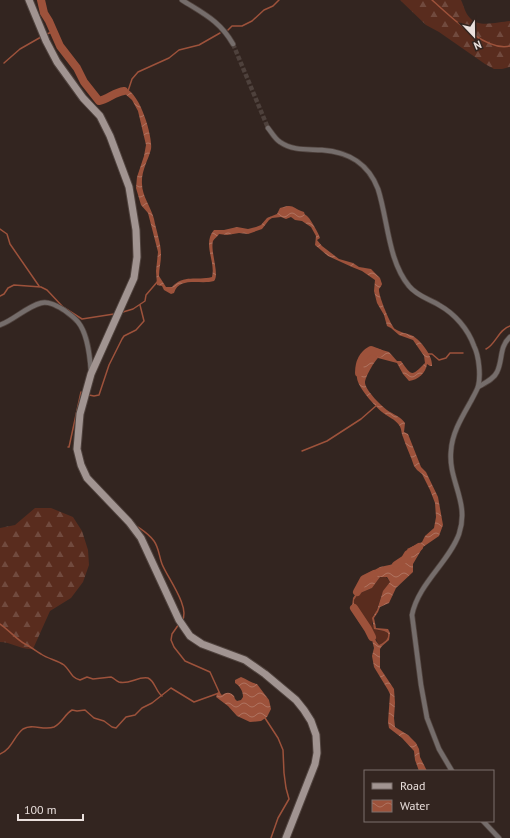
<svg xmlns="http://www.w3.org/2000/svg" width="510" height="838" font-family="'PT Sans',sans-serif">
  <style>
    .grass { fill: #592c1e }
    .forest { fill: url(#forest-firs) }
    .water { fill: url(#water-waves); fill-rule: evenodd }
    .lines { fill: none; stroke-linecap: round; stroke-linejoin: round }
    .stream { stroke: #9d523b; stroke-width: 1.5 }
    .river { stroke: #9d523b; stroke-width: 8 }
    .street-tunnel { stroke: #4e413c; stroke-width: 4.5; stroke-dasharray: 4.5 2; stroke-linecap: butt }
    .street-casing { stroke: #50433e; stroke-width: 6 }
    .secondary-casing { stroke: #50433e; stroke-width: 9 }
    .street { stroke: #756d6b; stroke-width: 4.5 }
    .secondary { stroke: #a19491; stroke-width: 7 }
  </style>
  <defs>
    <pattern id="forest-firs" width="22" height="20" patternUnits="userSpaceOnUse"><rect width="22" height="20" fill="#592c1e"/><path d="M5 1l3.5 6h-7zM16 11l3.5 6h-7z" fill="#714a3e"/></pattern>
    <pattern id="water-waves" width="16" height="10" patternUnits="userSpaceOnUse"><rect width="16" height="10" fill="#9d523b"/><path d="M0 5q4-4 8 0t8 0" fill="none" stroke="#af7360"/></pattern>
  </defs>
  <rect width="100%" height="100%" fill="#332520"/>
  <path class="grass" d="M380,577H386L390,582L382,594L376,612L373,615L372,624L377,630L384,631L388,633C389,639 385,642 379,645L370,628L364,624L359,617L354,604V600L358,594L372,588Z"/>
  <g class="forest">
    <path d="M400,0H461C464,6 465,13 470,18C478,28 498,22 510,21V67L502,69H494L485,64L439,32L426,25Z"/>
    <path d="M35,508H51L73,517L82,531L88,550L89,565L83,582L71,598L50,611L33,649C21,650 11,642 0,642V528L15,525Z"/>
  </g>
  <g class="water">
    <path d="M123,88C139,89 153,136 151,149C148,161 141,171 142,184C142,196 151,207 154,219C156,230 161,243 161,255C161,262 159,269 159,276L166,287H172C184,274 196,281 212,277C216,261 202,244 214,230H224L237,227L248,229L256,227L261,225L267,218L277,214L280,208C294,203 292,208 304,212C306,218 303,212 308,217C311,220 319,234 320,238L317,240L322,246L339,259L353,263L359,267L371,269L380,278L382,284C382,285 379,289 379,289C378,295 391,326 395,329C401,333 407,333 413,336C421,341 433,356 432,366H430L427,364C426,373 418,380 409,381L403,374L397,363L378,358C374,362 365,377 365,383C366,391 382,407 390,412C395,415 401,417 405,423L404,432L408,434L421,467L426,472L438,497L443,525L439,536L423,547L413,564V572L396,588L389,603L380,607L378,612L374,618L376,628L388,629L390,633L389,640L382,646L380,649V668L394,689L395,703L394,718L395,727L408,735L416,743L419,749L420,757L427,771H419L415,760L414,751L402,738L389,728L388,722L390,694L388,690L374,667L372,656L374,648L371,636L367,629L359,622L352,606L353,598L363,583L365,578L369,573L380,567L394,564L409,557L411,554L407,549L422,542L425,536L434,528L436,517L435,503L430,490L422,474L417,470L414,466C411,456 406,447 403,437C401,433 402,429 399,425C395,419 388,417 382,412C375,406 358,388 357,378C356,364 370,359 370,348L372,347L389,352L397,361H401C412,377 412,376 425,363L424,356L413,340L399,335L391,328L387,326L384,315L377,303L374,291L375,280L362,271L352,267L328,256L315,245L316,236L311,227L302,221L295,220L291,217L286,219L281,217L272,218L269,220L262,229L248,234L239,233L227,235L219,234C218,236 214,239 213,241C210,251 220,275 214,281C201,285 179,276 174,293L171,294L164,290L162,286L157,285L156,271L158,252L148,213L141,205L136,188L137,177L144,156L146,145L138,111L132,100L124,93L115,96V91ZM380,577H387L390,582L383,591L377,610L372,618L374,629L384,631L388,633C389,639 385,642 379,645L376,641L371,629L364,624L359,617L354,604V600L358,594L372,588Z"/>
    <path d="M241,677C247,679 251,683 257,684L269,700L271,709L267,717L261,721L250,722L237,716L228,706L216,697L218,692L222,695C227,692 230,692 234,696L235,699L237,701L241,700L243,697C243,691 240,686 235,683V680Z"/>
  </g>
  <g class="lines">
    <g class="stream">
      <path d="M432,0C449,15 487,53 510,46"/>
      <path d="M228,30L232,26H242L252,21L264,10L273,6L279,0"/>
      <path d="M47,34L54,31"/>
      <path d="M4,63L20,49L41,37"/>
      <path d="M128,91L132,79L138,72L169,58L179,50L199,45L220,33"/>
      <path d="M0,229L7,234L10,244L39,286"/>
      <path d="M0,296L4,294L8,288L14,285L41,287L47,290L63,307L82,319L114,314"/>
      <path d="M123,312L133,309L145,301L146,295L158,281"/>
      <path d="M486,349C496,344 498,330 510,326"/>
      <path d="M428,354H432L439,360L446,358L450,353H463"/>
      <path d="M89,395L94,396L99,395L109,365L122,339L124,336L136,330L144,321L140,305"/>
      <path d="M68,447H69L81,392L82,393"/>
      <path d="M302,451L327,441L361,419L377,405"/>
      <path d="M135,525C142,530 149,534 154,541C159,548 159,556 162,564C167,577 191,608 182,621"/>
      <path d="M0,624C9,630 16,639 25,644C31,647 36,651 41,654C48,659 57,660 64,665C71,671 70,677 80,680L87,677L93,679L111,677C114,678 116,681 119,682C129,685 138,676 148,678C155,681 156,692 162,696"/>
      <path d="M179,624L172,634L171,640L174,647L185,661L210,672L220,694"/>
      <path d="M265,718L278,738L283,750L284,773L286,788L289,799L278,818L271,838"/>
      <path d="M0,754C12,749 14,736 23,729C33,723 43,731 54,727C62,723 65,714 72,710L77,711L85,710L94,718L104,721L112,727L116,728L126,717L135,715L142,708L152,703L171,688L194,702L219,693"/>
    </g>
    <g class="river">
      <path d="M41,0L44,13L49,21L60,46L77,68L84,82L99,101C108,99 115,92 124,91"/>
      <path d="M359,373C359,364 362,355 371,350L379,353"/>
      <path d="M396,565L405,559L408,554L419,547"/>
      <path d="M357,592L364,579L374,574"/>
      <path d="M354,608L368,629L372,637"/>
    </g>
    <path class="street-tunnel" d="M233,44L268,128"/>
    <defs>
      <g id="street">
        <path d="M182,0C204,14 220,21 233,44"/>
        <path d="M268,128C272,133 275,139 280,142C293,151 308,149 322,150C349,152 368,163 378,189C388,220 388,261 409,286C417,296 429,299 439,305C455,314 468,329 474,346C479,356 481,376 478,387C476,392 473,397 471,401C462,417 452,433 451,451C448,481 470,502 459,534C449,562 418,584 412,615L421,685L427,718L439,749L452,771"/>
        <path d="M0,325C14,320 26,307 41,303C49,301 57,306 64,310C69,314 74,317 78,322C88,334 90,357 91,372"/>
        <path d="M478,387C485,383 494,379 497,372C503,360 499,347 510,337"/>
        <path d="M483,821L499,838"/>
      </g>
      <path id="secondary" d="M29,0L46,41L57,62L83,98L100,116L110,136L129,187L136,230L137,257L134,278L91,374L80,414L77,449L81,465L87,478L129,522L141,538L179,620L190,636L202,644L245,660L265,674L296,700L304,710L311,721L316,735L317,753L315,764L286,838"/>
    </defs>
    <use href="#street" class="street-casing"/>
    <use href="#secondary" class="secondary-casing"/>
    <use href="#street" class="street"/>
    <use href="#secondary" class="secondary"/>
  </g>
  <rect x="364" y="770" width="130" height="52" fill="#332520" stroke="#7c706c"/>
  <rect x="372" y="783" width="20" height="6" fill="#a19491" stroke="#7c706c"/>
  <text x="400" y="790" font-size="12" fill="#eae0dd">Road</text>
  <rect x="372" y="800" width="20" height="12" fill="url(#water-waves)" stroke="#7c706c"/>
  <text x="400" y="810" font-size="12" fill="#eae0dd">Water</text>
  <g transform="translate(474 36) rotate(158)" stroke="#332520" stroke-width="3" paint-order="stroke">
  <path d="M0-3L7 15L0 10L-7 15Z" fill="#eae0dd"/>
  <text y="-6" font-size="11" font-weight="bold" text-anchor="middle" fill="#eae0dd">N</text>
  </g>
  <path d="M18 814v6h65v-6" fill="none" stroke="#eae0dd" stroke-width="2"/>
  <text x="24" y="814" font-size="12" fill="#eae0dd" stroke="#332520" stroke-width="3" paint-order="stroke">100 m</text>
</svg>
